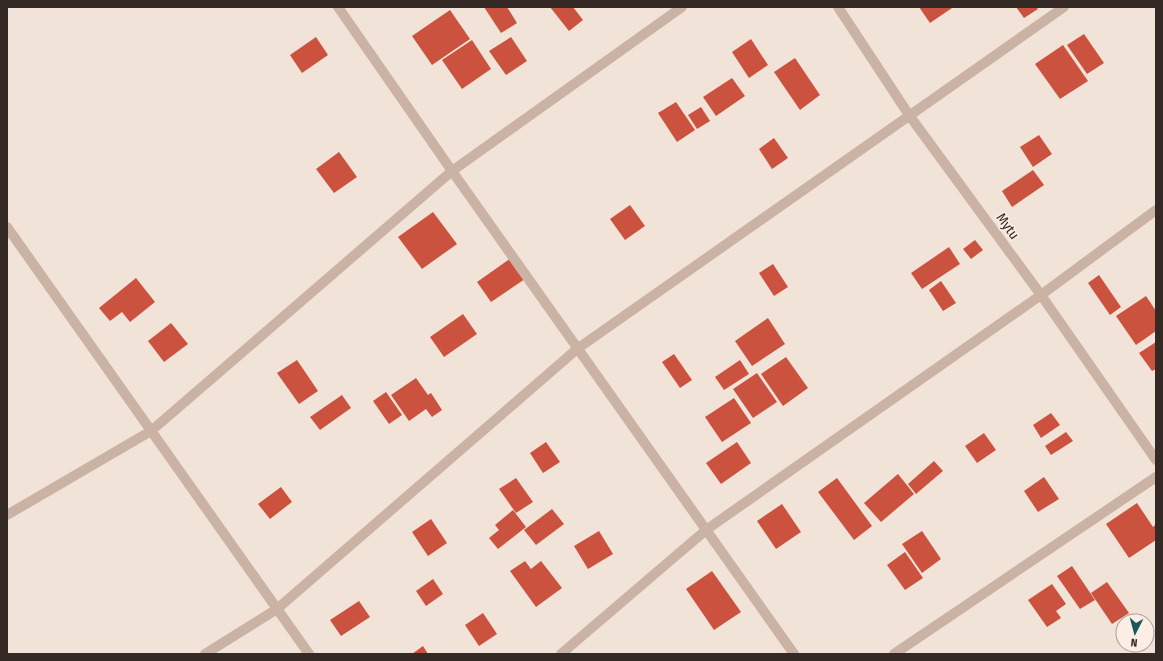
<svg xmlns="http://www.w3.org/2000/svg" width="1163" height="661" font-family="'Fira Sans Condensed',sans-serif">
  <style>
    .building { fill: #ca523e }
    .lines { fill: none; stroke-linecap: round; stroke-linejoin: round }
    .street { stroke: #cab2a4; stroke-width: 10 }
    .labels { text-anchor: middle; stroke-width: 3; stroke-linejoin: round; paint-order: stroke }
    .street-label { font-size: 14px; fill: #352926; stroke: #faeee5 }
  </style>
  <rect width="100%" height="100%" fill="#f2e3d8"/>
  <g class="building">
    <path d="M484,7H507L517,23L501,33Z"/>
    <path d="M550,7H573L583,20L569,31Z"/>
    <path d="M919,7H952V8L930,23Z"/>
    <path d="M1016,7H1036L1038,9L1024,18Z"/>
    <path d="M450,10L470,39L432,65L412,36Z"/>
    <path d="M1084,34L1104,63L1087,74L1067,45Z"/>
    <path d="M316,37L328,55L302,73L290,55Z"/>
    <path d="M511,37L527,61L506,75L489,51Z"/>
    <path d="M751,39L768,65L749,78L732,52Z"/>
    <path d="M472,40L491,69L462,89L442,60Z"/>
    <path d="M1063,45L1088,81L1060,99L1035,64Z"/>
    <path d="M795,58L820,95L800,110L774,72Z"/>
    <path d="M732,78L745,96L716,116L703,97Z"/>
    <path d="M676,102L695,130L677,142L658,113Z"/>
    <path d="M701,107L710,121L697,129L688,115Z"/>
    <path d="M1039,135L1052,154L1033,167L1020,147Z"/>
    <path d="M774,138L788,158L772,169L759,149Z"/>
    <path d="M339,152L357,177L334,193L316,169Z"/>
    <path d="M1033,170L1044,185L1012,207L1002,191Z"/>
    <path d="M630,205L645,226L625,240L610,219Z"/>
    <path d="M433,212L457,244L422,269L398,237Z"/>
    <path d="M975,240L983,250L971,259L963,249Z"/>
    <path d="M949,247L960,264L922,289L911,273Z"/>
    <path d="M511,258L525,279L491,302L477,282Z"/>
    <path d="M773,264L788,287L774,296L759,273Z"/>
    <path d="M1099,275L1121,307L1110,315L1088,283Z"/>
    <path d="M136,278L155,302L130,322L122,312L110,321L99,308Z"/>
    <path d="M941,281L956,303L943,311L929,290Z"/>
    <path d="M1146,296L1156,311V331L1136,345L1116,316Z"/>
    <path d="M463,314L477,334L444,357L430,337Z"/>
    <path d="M768,318L785,344L752,366L735,341Z"/>
    <path d="M171,323L188,344L164,362L148,341Z"/>
    <path d="M1156,342V369L1152,371L1139,353Z"/>
    <path d="M674,354L692,380L680,388L662,362Z"/>
    <path d="M786,357L808,388L783,406L761,374Z"/>
    <path d="M297,360L318,391L299,404L277,373Z"/>
    <path d="M740,360L749,374L724,390L715,377Z"/>
    <path d="M757,373L777,402L753,418L733,389Z"/>
    <path d="M416,378L428,395L431,393L442,410L432,417L426,409L409,421L391,395Z"/>
    <path d="M386,392L402,415L389,424L373,401Z"/>
    <path d="M342,395L351,408L320,430L310,417Z"/>
    <path d="M734,398L751,423L722,442L705,417Z"/>
    <path d="M1051,413L1060,425L1041,438L1033,425Z"/>
    <path d="M1066,432L1073,441L1051,455L1045,446Z"/>
    <path d="M984,433L996,450L977,463L965,446Z"/>
    <path d="M546,442L560,462L543,473L530,453Z"/>
    <path d="M737,442L751,463L721,484L706,463Z"/>
    <path d="M934,461L943,471L916,494L908,484Z"/>
    <path d="M898,474L914,494L881,522L864,503Z"/>
    <path d="M1044,477L1059,499L1038,512L1024,491Z"/>
    <path d="M516,478L533,502L516,513L499,489Z"/>
    <path d="M837,478L872,526L854,540L818,492Z"/>
    <path d="M281,487L292,502L270,519L258,504Z"/>
    <path d="M1137,503L1153,527L1156,524V540L1129,558L1106,524Z"/>
    <path d="M782,504L801,532L776,549L757,521Z"/>
    <path d="M552,509L564,524L536,545L524,530Z"/>
    <path d="M513,510L526,527L498,549L489,538L499,530L495,525Z"/>
    <path d="M431,519L447,543L428,556L412,532Z"/>
    <path d="M599,531L613,554L588,569L574,546Z"/>
    <path d="M922,531L941,559L922,573L902,544Z"/>
    <path d="M905,552L923,578L905,590L887,565Z"/>
    <path d="M525,561L531,569L541,561L562,588L536,607L510,571Z"/>
    <path d="M1072,566L1095,600L1080,609L1057,576Z"/>
    <path d="M712,571L741,612L714,630L686,589Z"/>
    <path d="M433,579L443,594L426,606L416,591Z"/>
    <path d="M1107,582L1129,613L1112,624L1091,593Z"/>
    <path d="M1052,584L1066,604L1056,611L1061,618L1047,627L1028,600Z"/>
    <path d="M359,601L370,617L341,636L330,620Z"/>
    <path d="M483,613L497,634L479,646L465,625Z"/>
    <path d="M423,646L428,654H412Z"/>
  </g>
  <g class="lines">
    <g class="street">
      <path d="M338,7L452,171L794,654"/>
      <path d="M838,7L909,115L1041,295L1156,460"/>
      <path d="M7,227L309,654"/>
      <path d="M7,515L151,431L452,171L682,7"/>
      <path d="M205,654L277,609L577,349L1064,7"/>
      <path d="M561,654L706,530L1041,295L1156,210"/>
      <path d="M894,654L1156,477"/>
    </g>
  </g>
  <g class="labels">
    <g class="street-label">
      <text transform="translate(1008 226) rotate(54)" y="5">Mytu</text>
    </g>
  </g>
  <rect width="1163" height="661" fill="none" stroke="#352926" stroke-width="16"/>
  <g transform="translate(1135 633) rotate(186)"><circle r="19" fill="#faeee5" stroke="#ab9f99"/>
  <path d="M0-3L7 15L0 10L-7 15Z" fill="#1a5856"/>
  <text y="-6" font-size="11" font-weight="bold" text-anchor="middle" fill="#352926">N</text>
  </g>
</svg>
